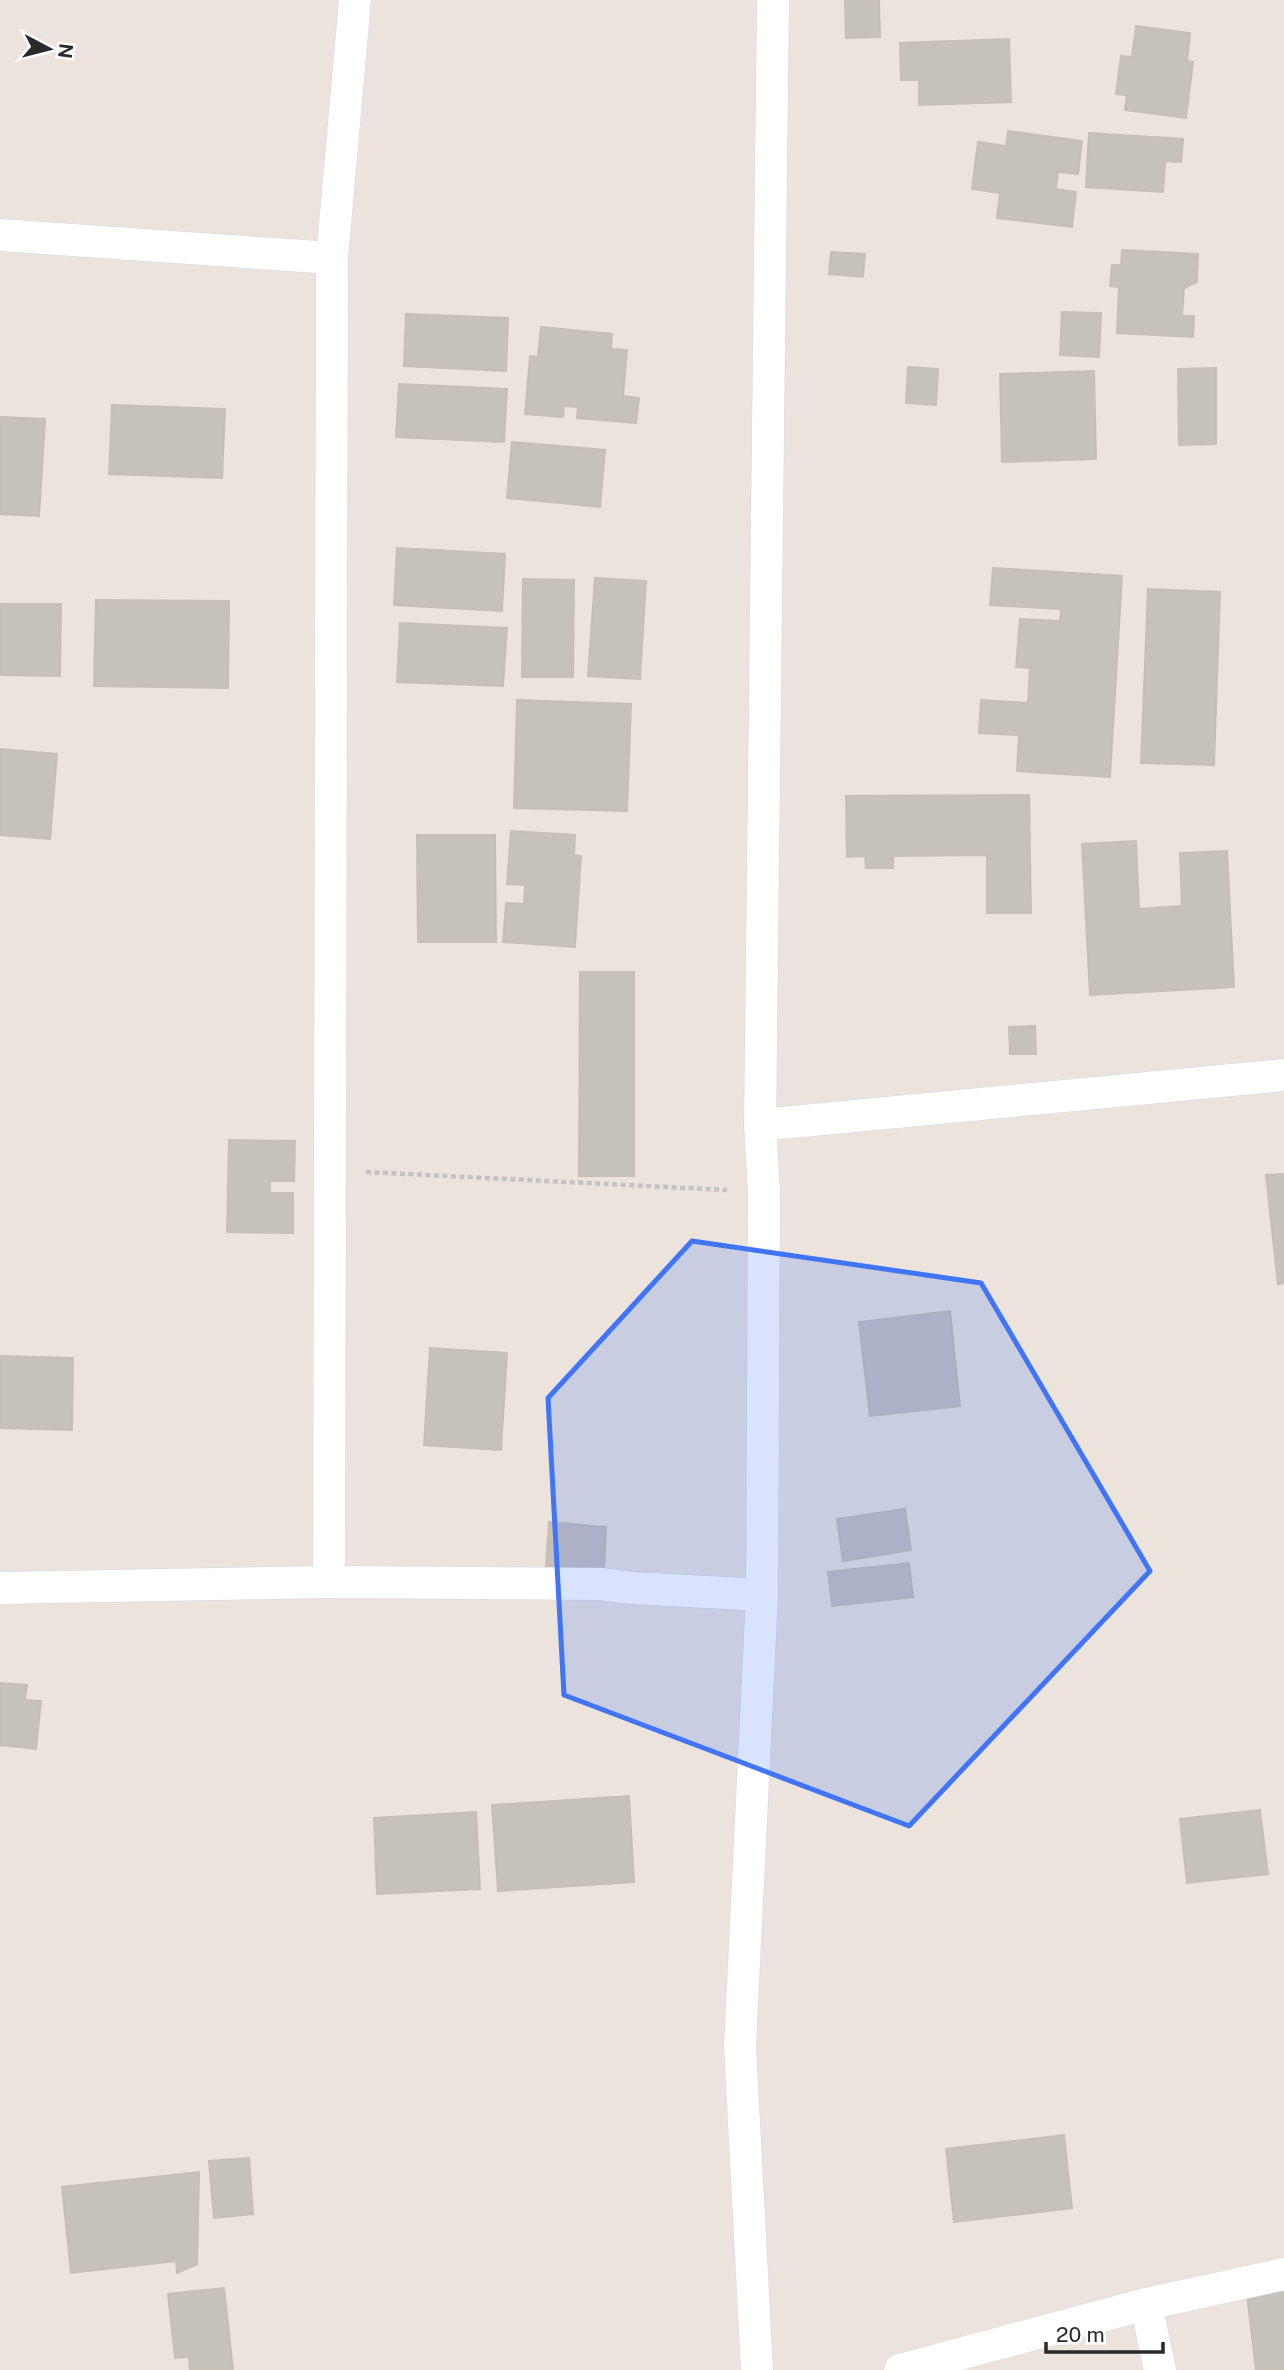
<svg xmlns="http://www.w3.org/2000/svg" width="1284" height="2370" font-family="'Public Sans',sans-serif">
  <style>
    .building { fill: #c7c1bc; stroke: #c7bfb6; stroke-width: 2 }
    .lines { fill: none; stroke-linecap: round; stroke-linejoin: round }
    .street-casing { stroke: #d2d7e3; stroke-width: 33 }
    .path { stroke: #c3c3c3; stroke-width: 4.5; stroke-dasharray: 5 3.5; stroke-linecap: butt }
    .street { stroke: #fff; stroke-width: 32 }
    .marked { fill: #3f75f6; fill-opacity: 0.2; stroke: #3f75f6; stroke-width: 5; stroke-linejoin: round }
  </style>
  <rect width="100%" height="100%" fill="#ece4dc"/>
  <g class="building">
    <path d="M845,0H879L880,37L846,38Z"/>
    <path d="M1136,26L1190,33L1187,61L1193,62L1186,118L1125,110L1127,95L1116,94L1121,56L1132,57Z"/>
    <path d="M1009,39L1011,102L919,105V80H901L900,43Z"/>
    <path d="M1008,131L1082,141L1078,174L1058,172L1056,189L1076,192L1072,227L997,218L1000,193L972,189L978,142L1006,146Z"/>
    <path d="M1089,133L1183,139L1181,162L1165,161L1163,192L1086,187Z"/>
    <path d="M1122,250L1198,254L1197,282L1184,288L1182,316H1194L1193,337L1117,333L1119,287L1110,286L1112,265H1121Z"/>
    <path d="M831,252L865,254L863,277L829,274Z"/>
    <path d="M1062,312L1101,313L1099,357L1060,355Z"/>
    <path d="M406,314L508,318L506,371L404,366Z"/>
    <path d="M541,327L612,334L611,349L627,350L623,396L639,398L636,423L577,418L578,407L564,406L563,417L525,414L530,356L538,357Z"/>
    <path d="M908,367L938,369L936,405L906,403Z"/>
    <path d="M1216,368V444L1179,445L1178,369Z"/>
    <path d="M1094,371L1096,459L1002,462L1000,374Z"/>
    <path d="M399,384L507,389L504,442L396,437Z"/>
    <path d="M112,405L225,409L222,478L109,474Z"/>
    <path d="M0,417L45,419L39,516L0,514Z"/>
    <path d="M512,442L605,450L600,507L507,498Z"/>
    <path d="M397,548L505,554L502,611L394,605Z"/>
    <path d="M993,568L1122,576L1110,777L1017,771L1019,735L979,733L981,700L1028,703L1030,668L1016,667L1020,619L1060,621L1061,609L990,605Z"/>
    <path d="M595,578L646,581L640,679L588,676Z"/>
    <path d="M523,579L574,580L573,677H522Z"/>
    <path d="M1148,589L1220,592L1214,765L1141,763Z"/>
    <path d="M96,600L229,601L228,688L94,686Z"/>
    <path d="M0,604H61L60,676L0,675Z"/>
    <path d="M400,623L507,628L503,686L397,682Z"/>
    <path d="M517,700L631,704L627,811L514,808Z"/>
    <path d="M0,749L57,754L50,839L0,835Z"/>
    <path d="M1029,795L1031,913H987V855L893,856V868H866L865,856L847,857L846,796Z"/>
    <path d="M511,831L575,835L574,855L581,856L575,947L503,942L506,903L524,904L525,885L507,884Z"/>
    <path d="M417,835H495L496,942H418Z"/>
    <path d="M1136,841L1139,909L1182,906L1180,853L1227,851L1234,987L1090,995L1082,844Z"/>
    <path d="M580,972H634V1176H579Z"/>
    <path d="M1035,1026L1036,1054H1010L1009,1027Z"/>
    <path d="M229,1140L295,1141L294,1181H270V1193H293V1233L227,1232Z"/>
    <path d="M1284,1174V1283L1278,1284L1266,1175Z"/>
    <path d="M950,1311L960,1406L870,1416L859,1322Z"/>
    <path d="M430,1348L507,1353L501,1450L424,1445Z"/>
    <path d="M0,1356L73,1358L72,1430L0,1428Z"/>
    <path d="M905,1509L911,1550L843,1561L837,1519Z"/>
    <path d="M549,1522L606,1527L604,1569L546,1566Z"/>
    <path d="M909,1563L913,1597L832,1606L828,1572Z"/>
    <path d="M0,1683L27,1685L25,1700L41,1701L36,1749L0,1745Z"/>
    <path d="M629,1796L634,1882L498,1891L492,1805Z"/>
    <path d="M1260,1810L1268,1874L1187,1883L1180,1819Z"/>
    <path d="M476,1812L480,1889L377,1894L374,1818Z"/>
    <path d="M1064,2135L1072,2208L954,2222L946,2149Z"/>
    <path d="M249,2158L253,2214L214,2218L209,2161Z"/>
    <path d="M199,2172L197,2264L177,2273L176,2261L71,2273L62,2187Z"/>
    <path d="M1284,2282V2370H1256L1246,2286Z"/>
    <path d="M224,2288L233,2370H190L189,2357L175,2358L168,2294Z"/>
  </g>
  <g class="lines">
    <defs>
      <g id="street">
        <path d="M0,235L332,258"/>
        <path d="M760,1125L1284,1075"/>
        <path d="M329,1582L332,258L355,0"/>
        <path d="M0,1588L329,1582L600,1584L633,1588L762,1595"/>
        <path d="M1146,2304L1160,2370"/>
        <path d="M757,2370L740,2046L762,1595L764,1192L760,1125L773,0"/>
        <path d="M900,2370L1146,2304L1284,2274"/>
      </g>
    </defs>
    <use href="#street" class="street-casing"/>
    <path class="path" d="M366,1172L727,1190"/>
    <use href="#street" class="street"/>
  </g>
  <path class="marked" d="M692,1241L981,1283L1150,1571L909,1826L564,1695L548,1398Z"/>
  <g transform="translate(49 49) rotate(97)" stroke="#ffffff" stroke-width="5" paint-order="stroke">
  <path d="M0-5L12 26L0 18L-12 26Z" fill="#2a2a2a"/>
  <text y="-10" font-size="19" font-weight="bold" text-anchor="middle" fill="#2a2a2a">N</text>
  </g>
  <path d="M1046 2342v10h117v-10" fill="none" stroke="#2a2a2a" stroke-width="3.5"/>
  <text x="1056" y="2342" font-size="21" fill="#2a2a2a" stroke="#ffffff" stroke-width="5" paint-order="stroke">20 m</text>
</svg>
